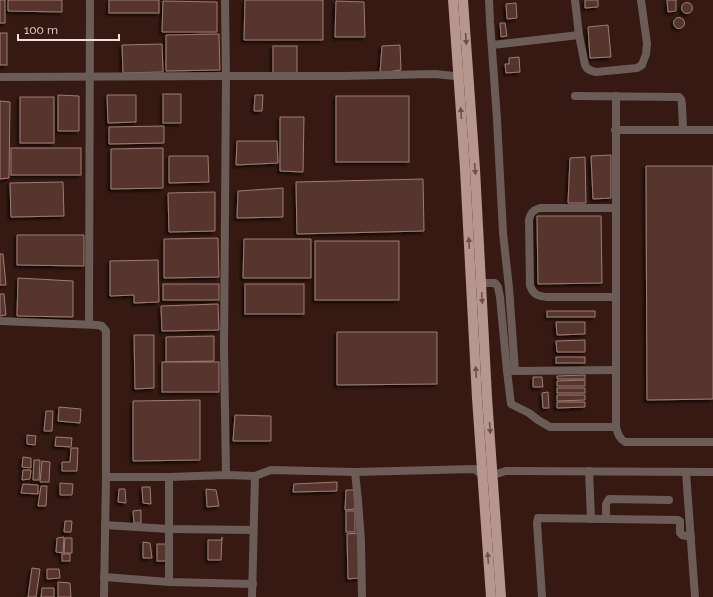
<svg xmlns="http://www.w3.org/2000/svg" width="713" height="597" font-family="Raleway,sans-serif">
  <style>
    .building { fill: #55362e; stroke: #9f7b72; filter: url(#shadow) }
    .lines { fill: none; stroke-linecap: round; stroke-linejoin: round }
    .minor { stroke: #6b5c58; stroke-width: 8 }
    .major { stroke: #b6968e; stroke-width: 10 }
    .oneway { fill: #6f514a }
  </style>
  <defs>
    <filter id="shadow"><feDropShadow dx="-2.5" dy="2.5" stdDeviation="1" flood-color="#0009"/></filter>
  </defs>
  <rect width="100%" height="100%" fill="#351912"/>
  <g class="building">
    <rect x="0" y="0" width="5" height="23"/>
    <path d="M8,0H62V12L8,11Z"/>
    <rect x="109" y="0" width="50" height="13"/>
    <path d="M245,0H323V40H244Z"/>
    <path d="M585,0H598V7L585,8Z"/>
    <path d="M667,0H676V11L668,12Z"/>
    <path d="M163,1L217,2V32H162Z"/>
    <path d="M336,1L364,2L365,37H335Z"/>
    <circle cx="687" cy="8" r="5.5"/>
    <path d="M516,3L517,18L507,19L506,4Z"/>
    <circle cx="679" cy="23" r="5.5"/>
    <path d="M500,23H505L507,36L501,37Z"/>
    <path d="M608,25L611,57L590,58L588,27Z"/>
    <rect x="0" y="33" width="7" height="32"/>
    <path d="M219,34L220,70L166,71V35Z"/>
    <path d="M162,44L163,72L123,73L122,45Z"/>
    <path d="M400,45L401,70L380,73L382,46Z"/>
    <rect x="273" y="46" width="24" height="27"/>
    <path d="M519,57L520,72L506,73L505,64H509V58Z"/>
    <rect x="163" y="94" width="18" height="29"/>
    <path d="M58,95L79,96V131H58Z"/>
    <path d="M107,95H136V122L108,123Z"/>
    <path d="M255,95H263L262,111H254Z"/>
    <rect x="336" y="96" width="73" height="66"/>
    <rect x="20" y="97" width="34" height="46"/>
    <path d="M0,101L10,102L9,178L0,179Z"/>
    <path d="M280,117H304L303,172L280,171Z"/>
    <path d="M164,126V143L109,144V127Z"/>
    <path d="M237,141H277L278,163L236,165Z"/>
    <rect x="11" y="148" width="70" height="27"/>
    <path d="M163,148V188L111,189V149Z"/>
    <path d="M611,155V198L593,199L591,156Z"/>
    <path d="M169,156H208L209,182L169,183Z"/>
    <path d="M585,157L586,203H568L570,158Z"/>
    <path d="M646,166H713V399L647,400Z"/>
    <path d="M423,179L424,231L297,234L296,182Z"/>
    <path d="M63,182L64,216L11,217L10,183Z"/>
    <path d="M283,188V217L237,218L238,191Z"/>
    <path d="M215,192V231L169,232L168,193Z"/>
    <path d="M537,216H601L602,283L538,284Z"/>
    <path d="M17,235H84V266L17,265Z"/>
    <path d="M218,238L219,277L164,278V239Z"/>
    <path d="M244,239H311V278H243Z"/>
    <rect x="315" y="241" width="84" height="59"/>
    <path d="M0,254H3L6,285H0Z"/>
    <path d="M158,260L159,302L134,303V295L110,296V261Z"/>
    <path d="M18,278L73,281V317L17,316Z"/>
    <rect x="163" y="284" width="56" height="16"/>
    <rect x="245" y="284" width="59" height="30"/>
    <path d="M0,294H4L6,315L0,316Z"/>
    <path d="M218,304L219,330L162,331L161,306Z"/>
    <rect x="547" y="311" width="48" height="6"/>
    <path d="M556,322H585V334L557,335Z"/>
    <path d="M337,332H437V384L337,385Z"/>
    <path d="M134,335H154V388L135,389Z"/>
    <path d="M214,336V361L166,362V337Z"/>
    <path d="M585,340V352H557L556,341Z"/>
    <rect x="556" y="357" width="29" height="6"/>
    <rect x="162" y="362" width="57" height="30"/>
    <path d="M585,375V379H557V376Z"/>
    <path d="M533,377H542L543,387H533Z"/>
    <path d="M585,380V386H557V381Z"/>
    <rect x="557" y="388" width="28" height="5"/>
    <path d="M548,392L549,408H543L542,393Z"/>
    <path d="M557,395H585V400L557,401Z"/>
    <path d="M200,400V460L133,461V401Z"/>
    <path d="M557,402H585V407L557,408Z"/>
    <path d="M59,407L81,409L80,423L58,421Z"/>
    <path d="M46,411H53L52,431H44Z"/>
    <path d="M235,415L271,416V441H233Z"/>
    <path d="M27,435L36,436L35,445L27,444Z"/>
    <path d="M56,437L72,438L71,447L55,446Z"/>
    <path d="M71,448H78L77,471H62V462H70Z"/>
    <path d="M23,457L31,458V468L22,467Z"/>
    <path d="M34,460H40L39,480H33Z"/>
    <path d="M42,461L50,462L49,482H40Z"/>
    <path d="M23,470H31L30,479L22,480Z"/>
    <path d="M337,482V491L293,492L294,484Z"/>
    <path d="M60,483L73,484L72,495H60Z"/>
    <path d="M23,484L38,485V494L21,493Z"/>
    <path d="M41,486H47L46,506H38Z"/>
    <path d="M142,487H150L151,504L143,503Z"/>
    <path d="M119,489H125L126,503L118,502Z"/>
    <path d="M206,489L216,490L219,506L207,507Z"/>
    <path d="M346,490H354L355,509L345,510Z"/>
    <path d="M141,510V523H134L133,511Z"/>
    <rect x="346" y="511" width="9" height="21"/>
    <path d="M65,521H72L71,532H64Z"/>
    <path d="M358,533L359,578L348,579L347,534Z"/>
    <path d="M64,537L63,553L56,552L57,538Z"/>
    <path d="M222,537L221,560H208V540H222Z"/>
    <path d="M65,538H72V553H64Z"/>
    <path d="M143,542L150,543L152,558H143Z"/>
    <rect x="157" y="544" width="11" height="17"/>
    <rect x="62" y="554" width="8" height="7"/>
    <path d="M32,568L40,569L36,597H28Z"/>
    <path d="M47,569H59L60,578L47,579Z"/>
    <path d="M58,582L70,583L71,597H58Z"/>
    <path d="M42,588H54V597H41Z"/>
  </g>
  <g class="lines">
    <g class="minor">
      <path d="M225,0L226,76L224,349L226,475"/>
      <path d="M575,0L579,35L585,65C587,70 591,71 596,72L637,68L642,65L646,54L647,44L641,0"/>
      <path d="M492,45L579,35"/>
      <path d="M0,77L226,76H344L435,74L454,76L458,78L463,77"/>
      <path d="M575,96L679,97L681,99L682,104L683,130"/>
      <path d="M616,96V427C618,434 619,438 625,442H713"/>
      <path d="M615,130H713"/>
      <path d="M616,208H540C533,210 530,213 529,220L530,285C533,295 538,296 547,297H616"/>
      <path d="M476,283H495L498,287L500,297L507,371H515L509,288L503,233L497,119L490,22L489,0"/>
      <path d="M0,321L97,325L102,326L106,331V477L104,597"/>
      <path d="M89,324L90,0"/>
      <path d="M507,371L511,404L529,413L538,420L550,427H616"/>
      <path d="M515,371L616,370"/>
      <path d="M589,471L591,519"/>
      <path d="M355,472L358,501L361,540L362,597"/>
      <path d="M686,472L695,597"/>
      <path d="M106,477H169L226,475L255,476L271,470L355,472L475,469L483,476L493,475L506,471L713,472"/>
      <path d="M169,477V582"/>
      <path d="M606,519V504L609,499L669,500"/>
      <path d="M105,525L169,529L253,530"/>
      <path d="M104,577L169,582L253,584"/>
      <path d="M252,597L255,476"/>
      <path d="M542,597L537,523L538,518L678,520L680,521V533L682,535L691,537"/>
    </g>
    <g class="major">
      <path d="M453,0L465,169L477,398L491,597"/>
      <path d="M463,0L475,169L487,397L501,597"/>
    </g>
  </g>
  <defs><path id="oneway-solid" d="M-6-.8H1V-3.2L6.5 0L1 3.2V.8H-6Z"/></defs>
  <g class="oneway">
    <use href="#oneway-solid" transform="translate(466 39) rotate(86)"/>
    <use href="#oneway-solid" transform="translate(461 113) rotate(-94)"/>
    <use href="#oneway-solid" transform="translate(475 169) rotate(86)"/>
    <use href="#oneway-solid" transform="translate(469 243) rotate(-93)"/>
    <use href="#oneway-solid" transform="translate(482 298) rotate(87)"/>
    <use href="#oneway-solid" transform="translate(476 372) rotate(-93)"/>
    <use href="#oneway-solid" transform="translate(490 428) rotate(86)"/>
    <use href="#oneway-solid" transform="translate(488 558) rotate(-94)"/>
  </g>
  <path d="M18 34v6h101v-6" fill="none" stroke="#f4e0db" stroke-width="2"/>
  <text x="24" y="34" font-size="12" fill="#f4e0db" stroke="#351912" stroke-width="3" paint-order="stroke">100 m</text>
</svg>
